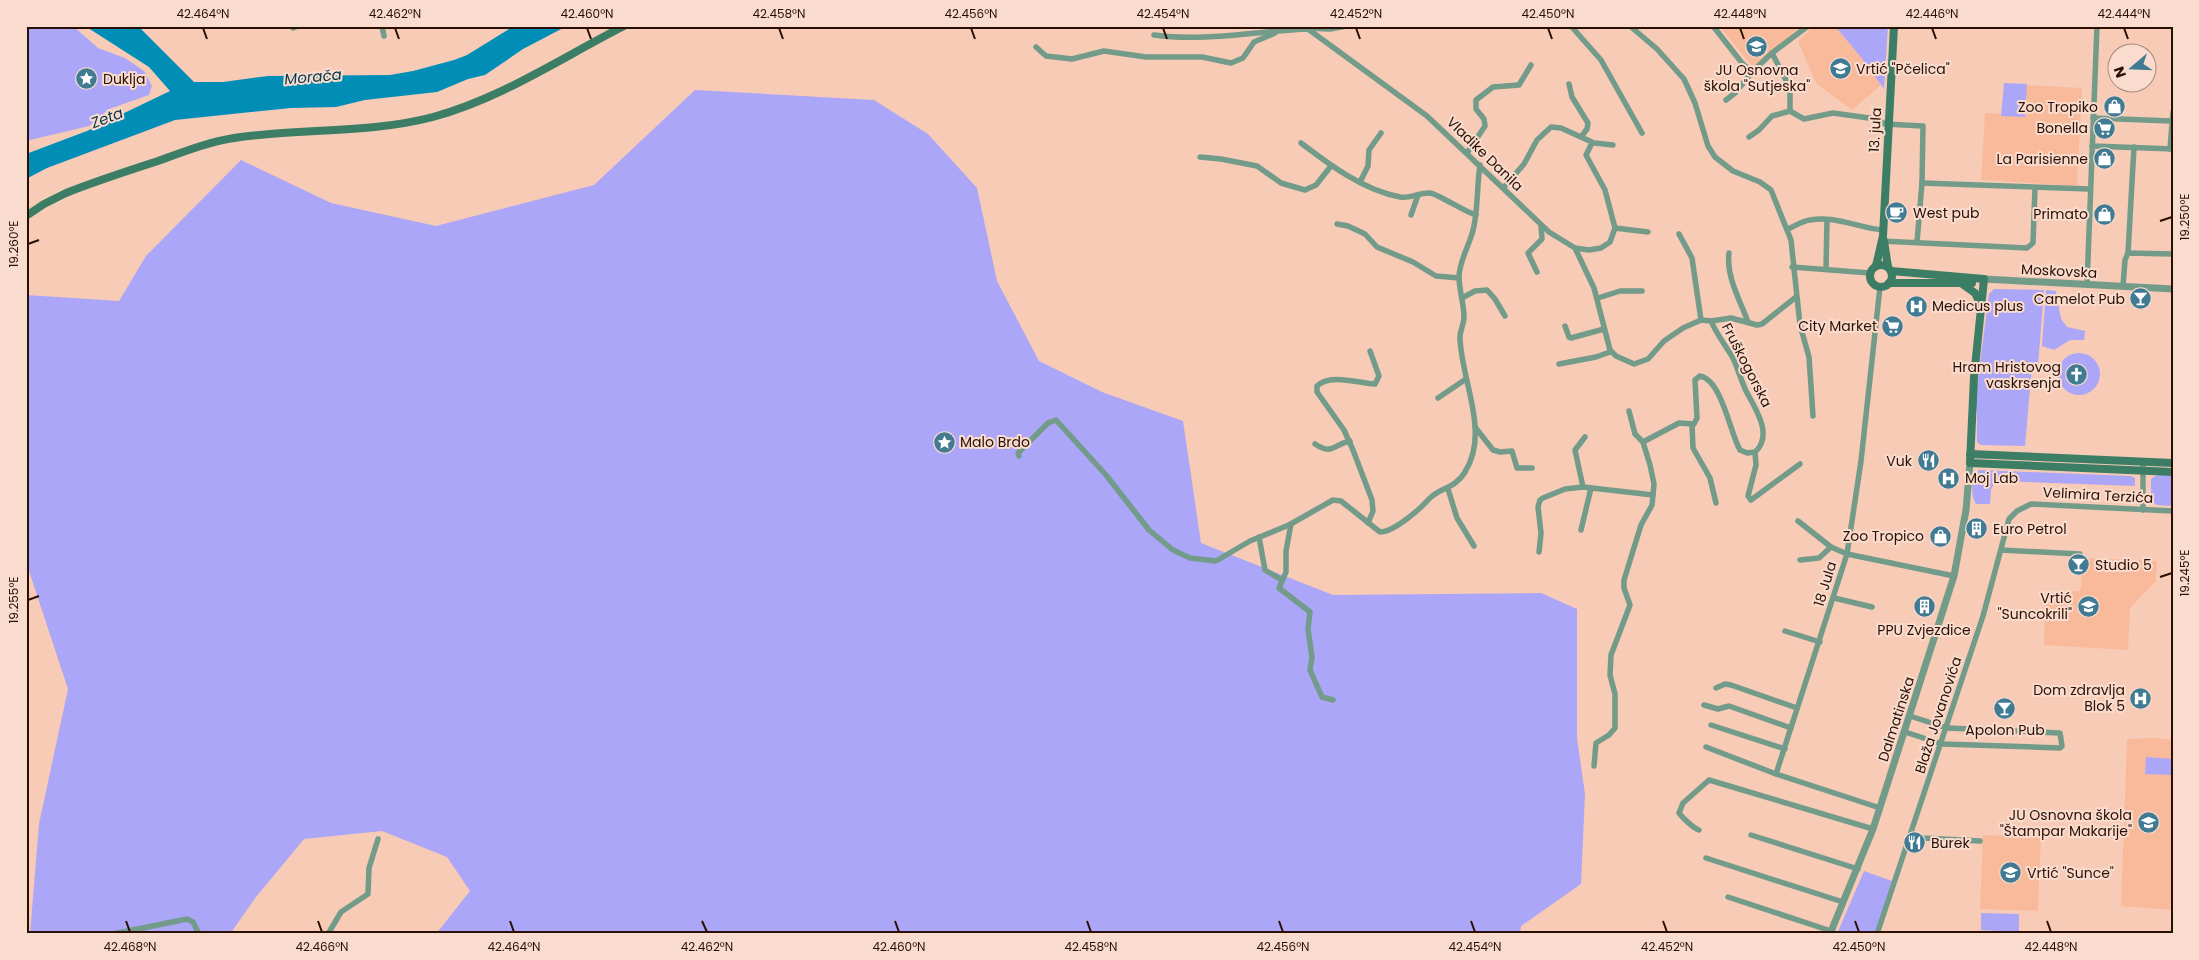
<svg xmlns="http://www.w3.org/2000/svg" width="2199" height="960" font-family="Poppins,sans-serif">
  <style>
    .built { fill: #f9ba9b }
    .green { fill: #aba6f7 }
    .water { fill: #008eb7 }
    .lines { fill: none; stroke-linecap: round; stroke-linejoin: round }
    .minor { stroke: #729b8a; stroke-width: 5.5 }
    .tertiary { stroke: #729b8a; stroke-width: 7 }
    .secondary { stroke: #3c7e65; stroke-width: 8 }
    .ticks { fill: none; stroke: #2a1004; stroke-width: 2 }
    .labels { text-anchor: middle; stroke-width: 4; stroke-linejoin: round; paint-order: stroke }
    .poi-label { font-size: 14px; fill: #2a1004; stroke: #fadcce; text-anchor: end }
    .street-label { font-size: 14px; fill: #2a1004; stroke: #fadcce }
    .water-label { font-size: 15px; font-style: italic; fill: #033748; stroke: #fadcce }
    .neatline { fill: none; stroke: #2a1004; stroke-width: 2 }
    .ticks-label { font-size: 12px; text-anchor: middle; fill: #2a1004 }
  </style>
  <rect width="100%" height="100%" fill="#f7cbb6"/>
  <g class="built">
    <path d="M1719,26H1801L1754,68Z"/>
    <path d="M1814,26H1835L1860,56L1881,85L1852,110L1816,83L1798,41Z"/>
    <path d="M2007,84L2082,88L2077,186L1981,180L1985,113L2005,114Z"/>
    <path d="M2082,558L2157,561L2156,581L2130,608L2128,650L2044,645L2045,604L2047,599L2054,593L2079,591L2081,589Z"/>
    <path d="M2156,738L2173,740V910L2121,906L2127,739Z"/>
    <path d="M1983,835L2041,837L2038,911L1980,909Z"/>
  </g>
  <g class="green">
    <path d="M26,26H73L98,48L125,58L144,71L152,86L149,95L109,109L89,126L26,141Z"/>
    <path d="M1835,26H1888L1884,89L1860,56Z"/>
    <path d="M2004,83L2027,84L2025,117L2001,116Z"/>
    <path d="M695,90L874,100L928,134L977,188L997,281L1039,361L1102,392L1183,421L1201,543L1333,595L1541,593L1577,609V738L1585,794L1581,884L1521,926L1520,934H436L470,891L447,857L382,831L304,839L256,897L230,934H30L39,824L68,689L26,562V295L119,301L146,256L241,160L331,203L436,226L594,185Z"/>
    <path d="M1994,289L2044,290L2038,365H2032L2025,446L1981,445L1977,442V410H1974L1989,294Z"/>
    <path d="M2046,290L2056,291L2061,319L2067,327L2085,331L2084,340H2070L2054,350L2042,346Z"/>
    <circle cx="2079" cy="374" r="21"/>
    <path d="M1979,470L2131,476L2135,478V486L2001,481L1995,483L1991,489L1990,504H1976C1970,495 1971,477 1979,470Z"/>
    <path d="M2157,475H2173V506L2158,505L2151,502V479Z"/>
    <path d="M2146,757L2173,759V775L2145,774Z"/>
    <path d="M1864,871L1892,881L1876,934H1837Z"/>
    <path d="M1981,913L2019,914V932L1981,930Z"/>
  </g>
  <path class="water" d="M85,26H138L194,82H223L268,76L390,75L413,71L454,60L467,55L514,26H567L523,49L485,75L468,79L437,92L365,100L336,107L291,108L175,120L47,168L26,179V154L87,131L170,91L149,67Z"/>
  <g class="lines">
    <g class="minor">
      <path d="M382,26L384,36"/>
      <path d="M1571,26L1601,60L1642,133"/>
      <path d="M1630,26L1657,49L1684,79L1695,103L1708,146L1715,157L1733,171L1760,182L1771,190L1791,240L1800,325L1809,357L1813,416"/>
      <path d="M1713,26L1742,63L1752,72L1772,53L1808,26"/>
      <path d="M293,28L298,26"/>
      <path d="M1307,28L1330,29L1347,26"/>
      <path d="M1154,35C1204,42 1257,31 1308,29L1427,116L1549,232L1575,248L1589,250L1601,248L1610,242L1615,228L1648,232"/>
      <path d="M1036,47L1046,56L1072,59L1104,51L1146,57H1202L1231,63L1243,58L1254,42L1275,33"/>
      <path d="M1772,53L1790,88V111"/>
      <path d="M1569,84L1572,97L1588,123L1587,129L1581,137"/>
      <path d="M1726,100L1735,93L1752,72"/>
      <path d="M1790,111L1804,119L1833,113L1876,119L1885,124L1923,126L1922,183L1917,242"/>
      <path d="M2093,118L2171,121"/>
      <path d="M1749,137L1759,130L1772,116L1790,111"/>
      <path d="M1301,143C1330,165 1363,190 1400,197C1410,199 1420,192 1430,193C1438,194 1463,211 1476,215"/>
      <path d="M1592,143L1586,155L1605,190L1615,228"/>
      <path d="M2092,146L2173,149"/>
      <path d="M2170,149L2173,112"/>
      <path d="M1467,153L1485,126L1484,119L1476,109V100L1493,87L1519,85L1531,65"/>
      <path d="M1200,157L1221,159L1257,166L1281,183L1305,190L1316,185L1331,166"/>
      <path d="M1360,182L1368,166L1369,150L1381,133"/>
      <path d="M1922,183L2089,189"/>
      <path d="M1504,187L1524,164L1537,140L1551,127L1561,128L1594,143L1613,145"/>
      <path d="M1411,215L1418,195"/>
      <path d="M1337,224L1348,226L1365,234L1377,247L1413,262L1436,276L1459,278"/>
      <path d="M1788,229C1795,226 1802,221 1810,220C1834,215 1859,228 1883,230"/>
      <path d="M1679,234L1692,258L1701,320"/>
      <path d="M1881,241L2027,248L2033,243L2035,188"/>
      <path d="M1575,248L1594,288L1610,350L1616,356L1634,364L1648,359L1664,341L1683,328L1701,320L1711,321L1731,318L1757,325L1762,324L1796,297"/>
      <path d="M1729,253C1726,277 1740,300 1748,322"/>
      <path d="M2128,253L2134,147"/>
      <path d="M1792,267L1870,273"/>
      <path d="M1826,269L1827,220"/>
      <path d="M1537,272L1528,253L1542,239L1541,226"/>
      <path d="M2087,285L2097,26"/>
      <path d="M2123,286L2125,260L2128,253L2173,254"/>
      <path d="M1462,298L1475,291L1487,290L1495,299L1505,316"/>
      <path d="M1598,298L1620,291H1642"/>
      <path d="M1565,326L1569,337L1571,338L1604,329"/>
      <path d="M1559,364L1596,357L1610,352"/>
      <path d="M1438,398L1466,379"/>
      <path d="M1629,411L1635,434L1643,442"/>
      <path d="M1692,425L1693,448L1710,478L1716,503"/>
      <path d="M1475,427L1493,450L1500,452L1512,451L1517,468H1532"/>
      <path d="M1315,444C1333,456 1333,444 1350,441"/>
      <path d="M1755,452L1756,465L1748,496L1751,500L1800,464"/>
      <path d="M1019,456L1018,453L1048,423L1056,420L1106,475L1149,530L1173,550L1190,558L1216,561L1250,541L1289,525L1333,500L1341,501L1380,532C1394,532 1420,509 1429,499C1440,487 1455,489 1465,472C1490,432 1462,383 1460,339C1459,332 1464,325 1464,317C1464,304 1459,290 1459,276C1460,258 1471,243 1474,226C1478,206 1477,185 1480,165"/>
      <path d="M1583,487L1575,450L1585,437"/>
      <path d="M1448,489L1457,518L1474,546"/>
      <path d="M2143,510V462"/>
      <path d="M1798,521L1831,547"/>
      <path d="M1368,523L1373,511L1372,500L1353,450L1344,430L1317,392V386C1330,373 1358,383 1375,384L1379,376L1370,351"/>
      <path d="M1291,524L1286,551V572L1279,588L1310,612L1308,629L1312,657L1310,670L1322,697L1333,700"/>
      <path d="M1581,530L1591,488"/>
      <path d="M1259,537L1265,570L1282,580"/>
      <path d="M2001,550L2080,554"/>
      <path d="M1539,552L1541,533L1538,507L1540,500L1543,498L1565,489L1583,487L1653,495"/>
      <path d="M1800,560L1819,558L1831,547L1847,554L1954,576"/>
      <path d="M1834,598L1872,607"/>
      <path d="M1785,631L1820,642"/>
      <path d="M1716,688L1725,684L1731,685L1797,708"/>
      <path d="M1704,705L1718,709L1729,706L1791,728"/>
      <path d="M1711,725L1785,749"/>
      <path d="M1905,732L1942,744L2060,748L2062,746L2060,733L1947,728L1910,716"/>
      <path d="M1706,747L1776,774"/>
      <path d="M1594,766L1596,743L1609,735L1615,728V694L1610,675L1611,655L1630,605L1624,588V580L1641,525L1652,505L1654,484L1650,465L1643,442L1679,423L1694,424L1697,418L1695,380L1700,376C1722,380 1730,433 1740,450L1747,453L1755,452C1774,435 1755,408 1746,391C1741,380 1738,369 1733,358C1726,346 1717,335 1711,321"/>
      <path d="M1880,808L1776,774L1847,554L1861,461L1880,287"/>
      <path d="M1699,830C1693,828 1683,818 1679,813L1683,803L1709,780L1873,829"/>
      <path d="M1751,835L1858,869"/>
      <path d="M1911,835L1923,838L1980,841"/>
      <path d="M1706,858L1843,902"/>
      <path d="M1728,897L1831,931"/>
      <path d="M113,934L187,919L193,922L199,934"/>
      <path d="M328,934L341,912L368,894L369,868L378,839"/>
      <path d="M1877,934L1983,616L2009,519L2017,511L2031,504L2173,511"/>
    </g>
    <g class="tertiary">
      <path d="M1984,279L2173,289"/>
      <path d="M1830,934L1873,829L1954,576L1966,510L1970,463"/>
    </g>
    <g class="secondary">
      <path d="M26,216L44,204L66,193C96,181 127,171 158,161C183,152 208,142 234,138C301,128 368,134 433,117C502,98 561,58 624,26"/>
      <path d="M1884,241L1888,267"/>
      <circle cx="1881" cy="276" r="11"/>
      <path d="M1876,266L1883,236L1894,26"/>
      <path d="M1891,271L1984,279L1974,377L1970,463L2173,472"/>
      <path d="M1889,283H1972"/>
      <path d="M1961,283L1975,293L1981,305"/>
      <path d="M1970,454L2173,463"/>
    </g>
  </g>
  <path class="ticks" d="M203,28L207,39M395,28L399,39M587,28L591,39M779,28L783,39M971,28L975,39M1163,28L1167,39M1356,28L1360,39M1548,28L1552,39M1740,28L1744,39M1932,28L1936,39M2124,28L2128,39M2160,221L2172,217M28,244L39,240M2160,577L2172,573M28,600L39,596M126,921L130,932M318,921L322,932M510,921L514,932M702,921L707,932M895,921L899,932M1087,921L1091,932M1279,921L1283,932M1471,921L1475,932M1663,921L1667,932M1855,921L1859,932M2047,921L2051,932"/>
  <defs>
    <symbol id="school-disc" viewBox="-11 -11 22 22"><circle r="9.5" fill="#407b93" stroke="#fadcce"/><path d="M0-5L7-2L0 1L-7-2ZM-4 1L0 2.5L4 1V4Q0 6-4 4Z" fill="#fff"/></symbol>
    <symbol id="sight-disc" viewBox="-11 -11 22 22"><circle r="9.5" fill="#407b93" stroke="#fadcce"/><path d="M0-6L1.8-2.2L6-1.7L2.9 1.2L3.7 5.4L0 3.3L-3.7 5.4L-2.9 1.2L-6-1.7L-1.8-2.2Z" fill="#fff"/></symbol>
    <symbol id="shop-disc" viewBox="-11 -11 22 22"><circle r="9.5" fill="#407b93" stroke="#fadcce"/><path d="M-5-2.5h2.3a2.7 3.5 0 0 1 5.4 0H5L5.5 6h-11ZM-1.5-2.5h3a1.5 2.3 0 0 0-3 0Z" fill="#fff"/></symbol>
    <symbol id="supermarket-disc" viewBox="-11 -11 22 22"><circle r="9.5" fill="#407b93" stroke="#fadcce"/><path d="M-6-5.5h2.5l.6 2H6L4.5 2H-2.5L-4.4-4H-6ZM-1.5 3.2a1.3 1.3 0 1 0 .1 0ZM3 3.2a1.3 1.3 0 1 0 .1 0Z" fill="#fff"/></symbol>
    <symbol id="cafe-disc" viewBox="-11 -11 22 22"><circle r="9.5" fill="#407b93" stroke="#fadcce"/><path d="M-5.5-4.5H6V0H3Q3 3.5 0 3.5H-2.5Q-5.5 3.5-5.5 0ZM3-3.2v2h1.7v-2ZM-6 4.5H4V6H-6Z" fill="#fff"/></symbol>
    <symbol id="bar-disc" viewBox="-11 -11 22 22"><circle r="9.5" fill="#407b93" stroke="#fadcce"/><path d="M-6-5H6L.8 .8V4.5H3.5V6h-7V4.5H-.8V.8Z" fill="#fff"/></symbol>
    <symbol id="hospital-disc" viewBox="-11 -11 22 22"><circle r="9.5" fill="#407b93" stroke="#fadcce"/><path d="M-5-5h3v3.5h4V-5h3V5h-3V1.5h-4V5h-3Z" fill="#fff"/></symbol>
    <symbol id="church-disc" viewBox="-11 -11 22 22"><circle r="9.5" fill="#407b93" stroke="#fadcce"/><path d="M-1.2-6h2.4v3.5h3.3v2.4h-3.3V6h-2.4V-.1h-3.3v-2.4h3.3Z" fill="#fff"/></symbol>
    <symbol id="restaurant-disc" viewBox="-11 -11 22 22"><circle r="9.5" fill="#407b93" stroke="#fadcce"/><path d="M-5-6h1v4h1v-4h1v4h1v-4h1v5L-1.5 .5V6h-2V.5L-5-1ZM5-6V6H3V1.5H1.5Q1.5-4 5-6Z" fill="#fff"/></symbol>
    <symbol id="building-disc" viewBox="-11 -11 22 22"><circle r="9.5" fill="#407b93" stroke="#fadcce"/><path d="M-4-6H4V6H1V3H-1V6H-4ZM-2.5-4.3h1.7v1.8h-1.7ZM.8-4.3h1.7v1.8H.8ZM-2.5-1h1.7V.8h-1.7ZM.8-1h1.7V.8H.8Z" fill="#fff"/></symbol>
  </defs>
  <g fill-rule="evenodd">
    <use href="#school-disc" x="1744" y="34" width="25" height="25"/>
    <use href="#school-disc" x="1828" y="56" width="25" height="25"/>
    <use href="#sight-disc" x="74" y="66" width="25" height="25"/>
    <use href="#shop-disc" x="2102" y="94" width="25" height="25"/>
    <use href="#supermarket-disc" x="2092" y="116" width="25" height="25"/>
    <use href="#shop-disc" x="2092" y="146" width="25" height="25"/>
    <use href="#cafe-disc" x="1884" y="200" width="25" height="25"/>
    <use href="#shop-disc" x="2092" y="202" width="25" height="25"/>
    <use href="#bar-disc" x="2128" y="286" width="25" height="25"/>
    <use href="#hospital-disc" x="1904" y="294" width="25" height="25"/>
    <use href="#supermarket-disc" x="1880" y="314" width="25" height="25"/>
    <use href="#church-disc" x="2064" y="362" width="25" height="25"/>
    <use href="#sight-disc" x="932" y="430" width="25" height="25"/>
    <use href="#restaurant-disc" x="1916" y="448" width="25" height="25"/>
    <use href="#hospital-disc" x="1936" y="466" width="25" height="25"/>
    <use href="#building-disc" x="1964" y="516" width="25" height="25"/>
    <use href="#shop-disc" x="1928" y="524" width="25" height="25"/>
    <use href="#bar-disc" x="2066" y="552" width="25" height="25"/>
    <use href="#school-disc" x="2076" y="594" width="25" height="25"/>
    <use href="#building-disc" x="1912" y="594" width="25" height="25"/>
    <use href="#hospital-disc" x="2128" y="686" width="25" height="25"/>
    <use href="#bar-disc" x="1992" y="696" width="25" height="25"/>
    <use href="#school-disc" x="2136" y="810" width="25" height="25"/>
    <use href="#restaurant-disc" x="1902" y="830" width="25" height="25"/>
    <use href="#school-disc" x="1998" y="860" width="25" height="25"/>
  </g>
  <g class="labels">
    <g class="poi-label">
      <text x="1856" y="74" text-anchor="start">Vrtić "Pčelica"</text>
      <text x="1757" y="75" text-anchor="middle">JU Osnovna<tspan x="1757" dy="16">škola "Sutjeska"</tspan></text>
      <text x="103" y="84" text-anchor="start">Duklja</text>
      <text x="2098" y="112">Zoo Tropiko</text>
      <text x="2088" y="133">Bonella</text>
      <text x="2088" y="164">La Parisienne</text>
      <text x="1913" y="218" text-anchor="start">West pub</text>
      <text x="2088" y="219">Primato</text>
      <text x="2125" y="304">Camelot Pub</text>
      <text x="1932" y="311" text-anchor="start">Medicus plus</text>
      <text x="1877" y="331">City Market</text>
      <text x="2061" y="372">Hram Hristovog<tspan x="2061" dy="16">vaskrsenja</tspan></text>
      <text x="960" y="447" text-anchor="start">Malo Brdo</text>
      <text x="1912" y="466">Vuk</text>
      <text x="1965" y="483" text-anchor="start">Moj Lab</text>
      <text x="1993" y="534" text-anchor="start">Euro Petrol</text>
      <text x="1924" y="541">Zoo Tropico</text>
      <text x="2095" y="570" text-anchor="start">Studio 5</text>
      <text x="2072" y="603">Vrtić<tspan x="2072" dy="16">"Suncokrili"</tspan></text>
      <text x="1924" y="635" text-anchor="middle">PPU Zvjezdice</text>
      <text x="2125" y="695">Dom zdravlja<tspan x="2125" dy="16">Blok 5</tspan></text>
      <text x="2005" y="735" text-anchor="middle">Apolon Pub</text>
      <text x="2132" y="820">JU Osnovna škola<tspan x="2132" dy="16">"Štampar Makarije"</tspan></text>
      <text x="1931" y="848" text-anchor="start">Burek</text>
      <text x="2027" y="878" text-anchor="start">Vrtić "Sunce"</text>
    </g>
    <g class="street-label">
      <text transform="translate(1875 130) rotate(-87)" y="5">13. jula</text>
      <text transform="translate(1485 154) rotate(44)" y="5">Vladike Danila</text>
      <text transform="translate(2059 271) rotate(3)" y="5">Moskovska</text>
      <text transform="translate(1747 365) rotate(63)" y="5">Fruškogorska</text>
      <text transform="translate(2098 495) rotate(3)" y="5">Velimira Terzića</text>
      <text transform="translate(1825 584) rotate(-73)" y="5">18 Jula</text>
      <text transform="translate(1938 715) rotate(-72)" y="5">Blaža Jovanovića</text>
      <text transform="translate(1896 719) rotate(-72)" y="5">Dalmatinska</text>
    </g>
    <g class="water-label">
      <text transform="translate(313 77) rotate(-5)" y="5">Morača</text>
      <text transform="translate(107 118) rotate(-21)" y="5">Zeta</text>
    </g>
  </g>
  <rect width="2199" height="960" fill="none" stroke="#fadcce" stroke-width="55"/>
  <g transform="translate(2132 68) rotate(251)"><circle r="24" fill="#fadcce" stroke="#a78a7d"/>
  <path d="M0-4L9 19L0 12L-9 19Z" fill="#407b93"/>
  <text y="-8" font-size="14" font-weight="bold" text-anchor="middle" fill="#2a1004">N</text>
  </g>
  <rect x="28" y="28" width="2144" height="904" class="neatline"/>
  <g class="ticks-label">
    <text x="203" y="18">42.464°N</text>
    <text x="395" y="18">42.462°N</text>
    <text x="587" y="18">42.460°N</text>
    <text x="779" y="18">42.458°N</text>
    <text x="971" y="18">42.456°N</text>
    <text x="1163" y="18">42.454°N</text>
    <text x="1356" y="18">42.452°N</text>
    <text x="1548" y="18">42.450°N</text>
    <text x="1740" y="18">42.448°N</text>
    <text x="1932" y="18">42.446°N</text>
    <text x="2124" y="18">42.444°N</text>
    <text transform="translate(2185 217) rotate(-90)" y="4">19.250°E</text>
    <text transform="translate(14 244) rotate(-90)" y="4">19.260°E</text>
    <text transform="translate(2185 573) rotate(-90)" y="4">19.245°E</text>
    <text transform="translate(14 600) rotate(-90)" y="4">19.255°E</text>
    <text x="130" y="951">42.468°N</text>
    <text x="322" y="951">42.466°N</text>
    <text x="514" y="951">42.464°N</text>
    <text x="707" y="951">42.462°N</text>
    <text x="899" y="951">42.460°N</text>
    <text x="1091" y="951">42.458°N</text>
    <text x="1283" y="951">42.456°N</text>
    <text x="1475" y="951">42.454°N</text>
    <text x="1667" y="951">42.452°N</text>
    <text x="1859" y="951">42.450°N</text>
    <text x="2051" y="951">42.448°N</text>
  </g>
</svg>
